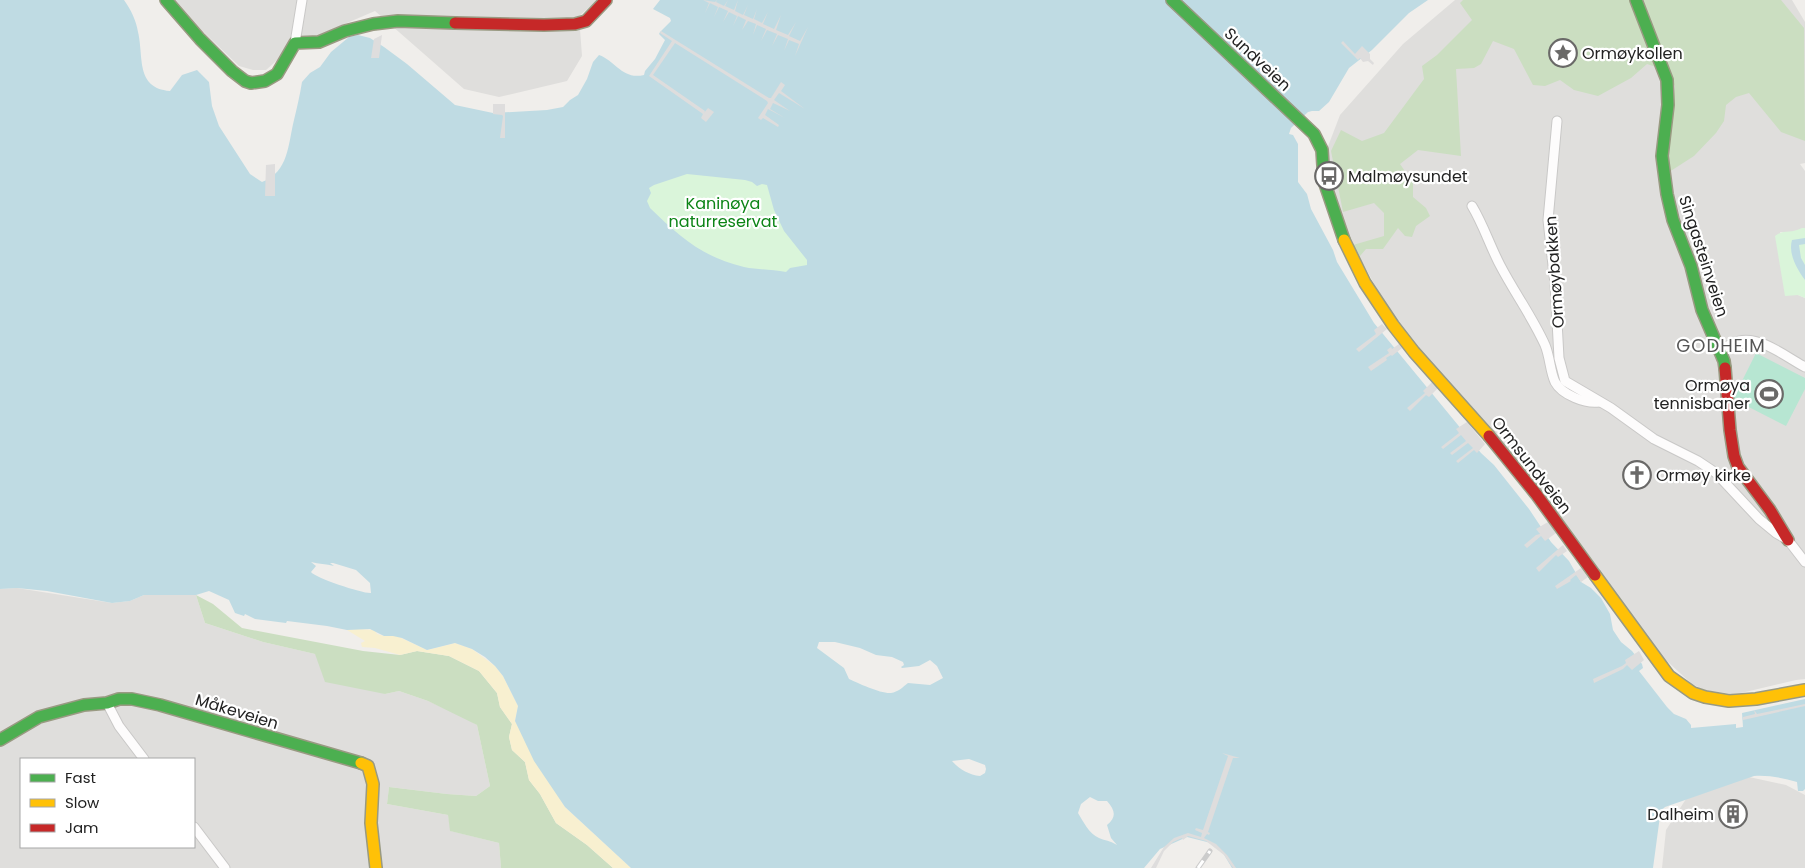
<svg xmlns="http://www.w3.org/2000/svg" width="1805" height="868" font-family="Poppins,sans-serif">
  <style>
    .residential { fill: #dfdedc; fill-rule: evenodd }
    .forest { fill: #cbdec1 }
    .sand { fill: #f8f0d0 }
    .park { fill: #daf5da }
    .pitch { fill: #b7e6d2 }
    .water { fill: #bfdbe3; fill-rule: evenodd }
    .pier { fill: #dedddd }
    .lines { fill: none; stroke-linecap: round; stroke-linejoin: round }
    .street-casing { stroke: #c9c8c7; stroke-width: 11 }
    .fast-casing { stroke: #999a82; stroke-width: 14 }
    .slow-casing { stroke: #999a82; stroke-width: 14 }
    .jam-casing { stroke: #999a82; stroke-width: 14 }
    .street { stroke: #fdfcfc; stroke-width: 9 }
    .fast { stroke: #4caf50; stroke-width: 11 }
    .slow { stroke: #ffc107; stroke-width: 11 }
    .jam { stroke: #c62828; stroke-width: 11 }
    .rail-casing { stroke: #ccc; stroke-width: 5 }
    .rail { stroke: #fff; stroke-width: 3; stroke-dasharray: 9; stroke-linecap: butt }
    .labels { text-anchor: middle; stroke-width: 4.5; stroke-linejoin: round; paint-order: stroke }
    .poi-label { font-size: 16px; fill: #222; stroke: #fff; text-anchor: start }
    .street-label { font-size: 16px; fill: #222; stroke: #fff }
    .park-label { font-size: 16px; fill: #0c8416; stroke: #fff }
    .neighbourhood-label { font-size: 18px; letter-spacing: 1px; fill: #555; stroke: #fff }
  </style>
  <rect width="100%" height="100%" fill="#f0eeeb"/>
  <g class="residential">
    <path d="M170,0H598L579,16L582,56L567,81L499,97L464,89L375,11L293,46L266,70H253L239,66Z"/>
    <path d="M1455,0H1792L1805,22V163L1800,164L1805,171V228L1794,232H1780L1798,295L1805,298V679L1796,680L1741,693L1732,694L1704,690L1692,684L1657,652L1389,311L1353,245L1334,193L1327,149L1340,115L1403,44Z"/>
    <path d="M17,588L112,603L130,601L144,595H196L205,623L263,642L315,654L385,694L399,691L428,701L462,716L477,725L490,786L476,796L447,794L389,787L387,804L448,815L451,831L499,843L501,868H0V589ZM21,759H194V847H21Z"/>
    <path d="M1749,777L1786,785L1805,795V868H1662L1666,830L1686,799Z"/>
  </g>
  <g class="forest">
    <path d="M1463,0H1781L1804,28L1805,141L1781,132L1749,93L1736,97L1726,105L1724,121L1716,133L1694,156L1666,174L1675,86L1662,69L1647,64L1631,78L1598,96L1574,90L1560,80L1545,86L1533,85L1514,49L1493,41L1481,64L1474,68L1456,69L1461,156L1418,150L1400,164L1413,183V197L1426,208L1430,216L1416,226L1412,237L1405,236L1398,228L1383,249H1366L1360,256L1353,245L1384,236V213L1374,203L1343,212L1331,151L1341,130L1362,141L1384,133L1424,79L1422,66L1437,55L1472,20L1460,3Z"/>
    <path d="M196,595L213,604L242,628L363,651L400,655L417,651L449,656L479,671L497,693L500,707L512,724L509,737L512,750L525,762L529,780L540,794L556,823L587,845L613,868H501L499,843L450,831L448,815L387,804L389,787L447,794L476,796L490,786L477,725L428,701L399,691L385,694L325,682L315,654L263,642L205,623Z"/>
  </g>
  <path class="sand" d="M357,629L375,630L377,634L384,636H397L427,650L455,643L472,649L495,666L503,676L518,706L515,721L565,807L631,868H613L587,845L556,823L540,794L529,780L525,762L512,750L509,737L512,724L500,707L497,693L479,671L449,656L417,651L400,655L375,648L362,647L361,643L365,641L347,630Z"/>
  <g class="park">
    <path d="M640,106L878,247L707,335L600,126Z"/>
    <path d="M1802,228H1805V298L1798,295L1785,296L1775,236C1783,229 1791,234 1802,228Z"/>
  </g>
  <path class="pitch" d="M1756,353L1805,378V389L1786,426L1733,399Z"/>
  <g class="water">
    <path d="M0,0H124C131,10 136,20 138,32C144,57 135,88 170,91L182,75L197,70L209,82L212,106L219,126L250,174L262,182C289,172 288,144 294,120C297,107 300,95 302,82L310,73L320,67L331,52L349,37L358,35L370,38L384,47L407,64L455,105L493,113L547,110L563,107L570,100L578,95L587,79L593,62L599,55C616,61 622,80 644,75L645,71L655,59L665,40L659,34L660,32L671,21L670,18L653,9L660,0H1428L1409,13L1372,50L1349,68L1329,102L1319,111H1312L1308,112L1291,128L1289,134L1293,135L1298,144V182L1307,194L1311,209L1333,250L1337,262L1374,323L1481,453L1494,465L1529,509L1551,542L1569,561L1581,582L1591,588L1601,598L1610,614L1613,630L1621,642L1632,651L1642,664L1643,668L1639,671L1667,707L1674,714L1686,719L1691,725V728L1736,724V728L1743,727L1742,713L1805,699V789L1803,791H1798L1797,782C1783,778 1769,775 1754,776L1665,807L1659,813L1660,816L1653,868H1232L1223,853L1211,843L1187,837L1160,849L1144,868H631L565,807L534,761L515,721L518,706L503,676L495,666L485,657L472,649L455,643L427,650L402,638L393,636H384L370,629L347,630L327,626L287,621L286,623L255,619L245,614L244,616L235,613L229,600L209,591L196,595H144L130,601L112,603L47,591L17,588L0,589ZM687,174L745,180L752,182L757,186L762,184L767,185L774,210L784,231L807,260V265L790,268L786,272C772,269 758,270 744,267C702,257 680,237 650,208L647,201L651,193L649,188L654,185ZM311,562C319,564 326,564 334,566L330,563H333L356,570L370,583L371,593C364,594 315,578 311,572L316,566ZM819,642H835L860,648L876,655L892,657L903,662L904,665L901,667L902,668L919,666L930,660L937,666L943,678L930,685L908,683C903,687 898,692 891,693C881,694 858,683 849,679L844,668L817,648ZM969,759L985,765L986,769L985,773L980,776C969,775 959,769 952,761ZM1090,797L1098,801H1107C1115,810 1117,817 1107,825L1111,838L1117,845C1109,840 1106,841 1099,838C1089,834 1083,821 1078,813L1081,804Z"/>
    <path d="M1805,238V244L1799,245L1801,258L1805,265V280C1797,269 1788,254 1792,240Z"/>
  </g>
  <g class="pier">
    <path d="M703,0L715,2L717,0L716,2L724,6L728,0L725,6L734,10L738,0L735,11L743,15L748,5L744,15L753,19L757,9L754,19L762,23L768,12L763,24L774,29L781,15L776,30L788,35L796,22L789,36L800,41L808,27L795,56L799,44L789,40L784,51L788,39L778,35L772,46L777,34L767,30L761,41L766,29L757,25L753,35L756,24L748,21L742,30L746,20L738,16L733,26L737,16L729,12L723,22L728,11L719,7L714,17L718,7L710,3L705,13L709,3Z"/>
    <path d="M661,31L769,98H771L781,82L785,85L781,91L805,109L779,93L774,100L790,111L773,103L770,109L785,118L768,109L765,115L779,125L778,127L763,118L761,120L758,118L768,103L767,101L675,43L653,75L705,111L704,113L708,108L714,112L706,122L701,118L703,114L649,76L672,41L660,33Z"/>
    <path d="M382,35L379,58H371L374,39Z"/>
    <path d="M1343,41L1355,54L1362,46L1370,54V59L1374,63L1373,65L1368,61L1363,62L1360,58L1358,60L1341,43Z"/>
    <path d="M493,104H505V138H500L503,116L502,115L493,114Z"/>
    <path d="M275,164V196H265L266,165Z"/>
    <path d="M1382,324L1387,329L1359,352L1356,349L1376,334L1374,330Z"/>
    <path d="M1399,344L1402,348L1392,356L1391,355L1386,358L1387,360L1371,371L1368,367L1389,353L1387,350L1391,347L1392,349Z"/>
    <path d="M1432,382L1438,388L1429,397L1426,395L1410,411L1407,408L1425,393L1423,391Z"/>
    <path d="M1467,422L1485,444L1477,453L1474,450L1458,463L1456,461L1473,448L1468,443L1452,455L1450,453L1466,441L1461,435L1443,449L1441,447L1459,433L1456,429Z"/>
    <path d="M1548,522L1556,533L1545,541L1541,536L1527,548L1524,545L1536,535L1540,534L1536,529Z"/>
    <path d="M1563,545L1567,551L1558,557L1556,555L1539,572L1536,568Z"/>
    <path d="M1581,568L1588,577L1581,582L1576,575L1570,580L1571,581L1557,589L1555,586Z"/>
    <path d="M1639,651L1644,660L1632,670L1627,665L1623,669L1594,683L1593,679L1622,666L1626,663L1625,660Z"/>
    <path d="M1805,704V706L1743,720V717L1755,714L1754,710L1757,714Z"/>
    <path d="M1222,753L1240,758H1233L1208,832L1210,833L1209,835L1207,834L1204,838L1216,844L1227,855L1236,868H1233L1224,855L1206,841L1188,836L1183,840L1182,838L1173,842L1164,851L1156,868H1151L1164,847L1174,838L1188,833L1201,837L1202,833L1195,830L1196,828L1203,830L1228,756Z"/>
  </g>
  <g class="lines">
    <defs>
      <g id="street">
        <path d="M295,43L302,0"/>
        <path d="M1557,121L1548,220L1555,284L1559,358L1565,381L1611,408L1654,439L1698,461L1716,473L1759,519L1776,533L1788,540L1805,562"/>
        <path d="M1472,206C1483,224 1490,246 1500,265C1514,292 1533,318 1545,345C1550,357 1550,371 1555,382C1562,395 1586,404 1599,402"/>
        <path d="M1720,350C1726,347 1732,343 1739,341C1761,336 1786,357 1805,367"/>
        <path d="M107,703L119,726L144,759"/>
        <path d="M194,827L225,868"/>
      </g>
      <g id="fast">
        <path d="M166,0L200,39L232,71L245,81L251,83L265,81L277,74L295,43L319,42L345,31L373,24L398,21L455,23"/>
        <path d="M1172,0L1314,134L1322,150L1324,181L1344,240"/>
        <path d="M1636,0L1667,80L1668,105L1662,156L1667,194L1673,220L1691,266L1702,310L1724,361L1725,368"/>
        <path d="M0,740L39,717L84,705L107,703L119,699H132L160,705L361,763"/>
      </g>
      <g id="slow">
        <path d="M1344,240L1365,283L1393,325L1414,352L1489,436"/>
        <path d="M1595,575L1669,676L1693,693L1705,697L1729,701L1756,699L1805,690"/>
        <path d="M361,763L368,766L373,784L371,823L376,868"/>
      </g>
      <g id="jam">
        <path d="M455,23L544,25L575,24L586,21L606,0"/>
        <path d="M1725,368L1730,430L1734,456L1738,467L1770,510L1788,540"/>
        <path d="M1489,436L1536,494L1595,575"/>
      </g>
    </defs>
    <use href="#street" class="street-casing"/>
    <use href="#fast" class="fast-casing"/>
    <use href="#slow" class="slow-casing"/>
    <use href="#jam" class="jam-casing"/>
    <use href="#street" class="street"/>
    <use href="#fast" class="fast"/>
    <use href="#slow" class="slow"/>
    <use href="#jam" class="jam"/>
    <defs>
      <path id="rail" d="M1198,868L1210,851"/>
    </defs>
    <use href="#rail" class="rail-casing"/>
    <use href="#rail" class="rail"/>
  </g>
  <defs>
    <symbol id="sight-ring" viewBox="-11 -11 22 22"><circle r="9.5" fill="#fff" stroke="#6a6968" stroke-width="1.5"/><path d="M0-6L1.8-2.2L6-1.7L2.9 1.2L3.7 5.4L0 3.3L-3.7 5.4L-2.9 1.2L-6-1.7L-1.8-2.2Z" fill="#6a6968"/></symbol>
    <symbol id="bus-ring" viewBox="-11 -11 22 22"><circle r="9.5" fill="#fff" stroke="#6a6968" stroke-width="1.5"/><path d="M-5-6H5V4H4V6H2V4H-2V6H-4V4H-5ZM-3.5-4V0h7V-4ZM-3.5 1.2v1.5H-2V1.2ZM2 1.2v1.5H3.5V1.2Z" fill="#6a6968"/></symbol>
    <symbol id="stadium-ring" viewBox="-11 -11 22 22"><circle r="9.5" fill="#fff" stroke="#6a6968" stroke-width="1.5"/><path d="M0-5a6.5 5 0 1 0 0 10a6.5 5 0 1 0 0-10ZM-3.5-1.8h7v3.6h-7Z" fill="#6a6968"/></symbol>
    <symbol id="church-ring" viewBox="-11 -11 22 22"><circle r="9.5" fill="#fff" stroke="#6a6968" stroke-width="1.5"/><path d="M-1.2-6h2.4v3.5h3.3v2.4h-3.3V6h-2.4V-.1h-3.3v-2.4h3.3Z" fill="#6a6968"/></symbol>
    <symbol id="building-ring" viewBox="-11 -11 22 22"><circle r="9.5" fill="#fff" stroke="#6a6968" stroke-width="1.5"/><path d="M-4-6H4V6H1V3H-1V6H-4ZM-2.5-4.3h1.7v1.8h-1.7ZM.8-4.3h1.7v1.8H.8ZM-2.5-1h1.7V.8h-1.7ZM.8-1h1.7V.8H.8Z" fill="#6a6968"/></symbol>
  </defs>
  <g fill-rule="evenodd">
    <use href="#sight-ring" x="1547" y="37" width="32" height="32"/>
    <use href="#bus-ring" x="1313" y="160" width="32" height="32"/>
    <use href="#stadium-ring" x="1753" y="378" width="32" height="32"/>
    <use href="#church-ring" x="1621" y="459" width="32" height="32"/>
    <use href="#building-ring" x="1717" y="798" width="32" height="32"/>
  </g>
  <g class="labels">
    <g class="poi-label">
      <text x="1582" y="59">Ormøykollen</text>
      <text x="1348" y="182">Malmøysundet</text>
      <text x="1750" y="391" text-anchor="end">Ormøya<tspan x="1750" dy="18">tennisbaner</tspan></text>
      <text x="1656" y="481">Ormøy kirke</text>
      <text x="1714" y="820" text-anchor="end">Dalheim</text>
    </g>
    <g class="street-label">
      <text transform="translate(1258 59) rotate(43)" y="6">Sundveien</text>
      <text transform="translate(1704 256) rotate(72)" y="6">Singasteinveien</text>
      <text transform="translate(1554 272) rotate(-94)" y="6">Ormøybakken</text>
      <text transform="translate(1532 465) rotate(52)" y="6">Ormsundveien</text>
      <text transform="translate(237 711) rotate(17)" y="6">Måkeveien</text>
    </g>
    <g class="park-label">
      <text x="723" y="209">Kaninøya<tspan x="723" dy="18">naturreservat</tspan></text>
    </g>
    <g class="neighbourhood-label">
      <text x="1721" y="352">GODHEIM</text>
    </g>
  </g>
  <rect x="20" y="758" width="175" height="90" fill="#ffffff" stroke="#a7a7a7"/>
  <rect x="30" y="774" width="25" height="8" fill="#4caf50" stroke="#a7a7a7"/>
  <text x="65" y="783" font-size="15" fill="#222222">Fast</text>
  <rect x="30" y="799" width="25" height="8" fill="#ffc107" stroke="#a7a7a7"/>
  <text x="65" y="808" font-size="15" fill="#222222">Slow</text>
  <rect x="30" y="824" width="25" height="8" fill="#c62828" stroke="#a7a7a7"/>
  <text x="65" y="833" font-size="15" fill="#222222">Jam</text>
</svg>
